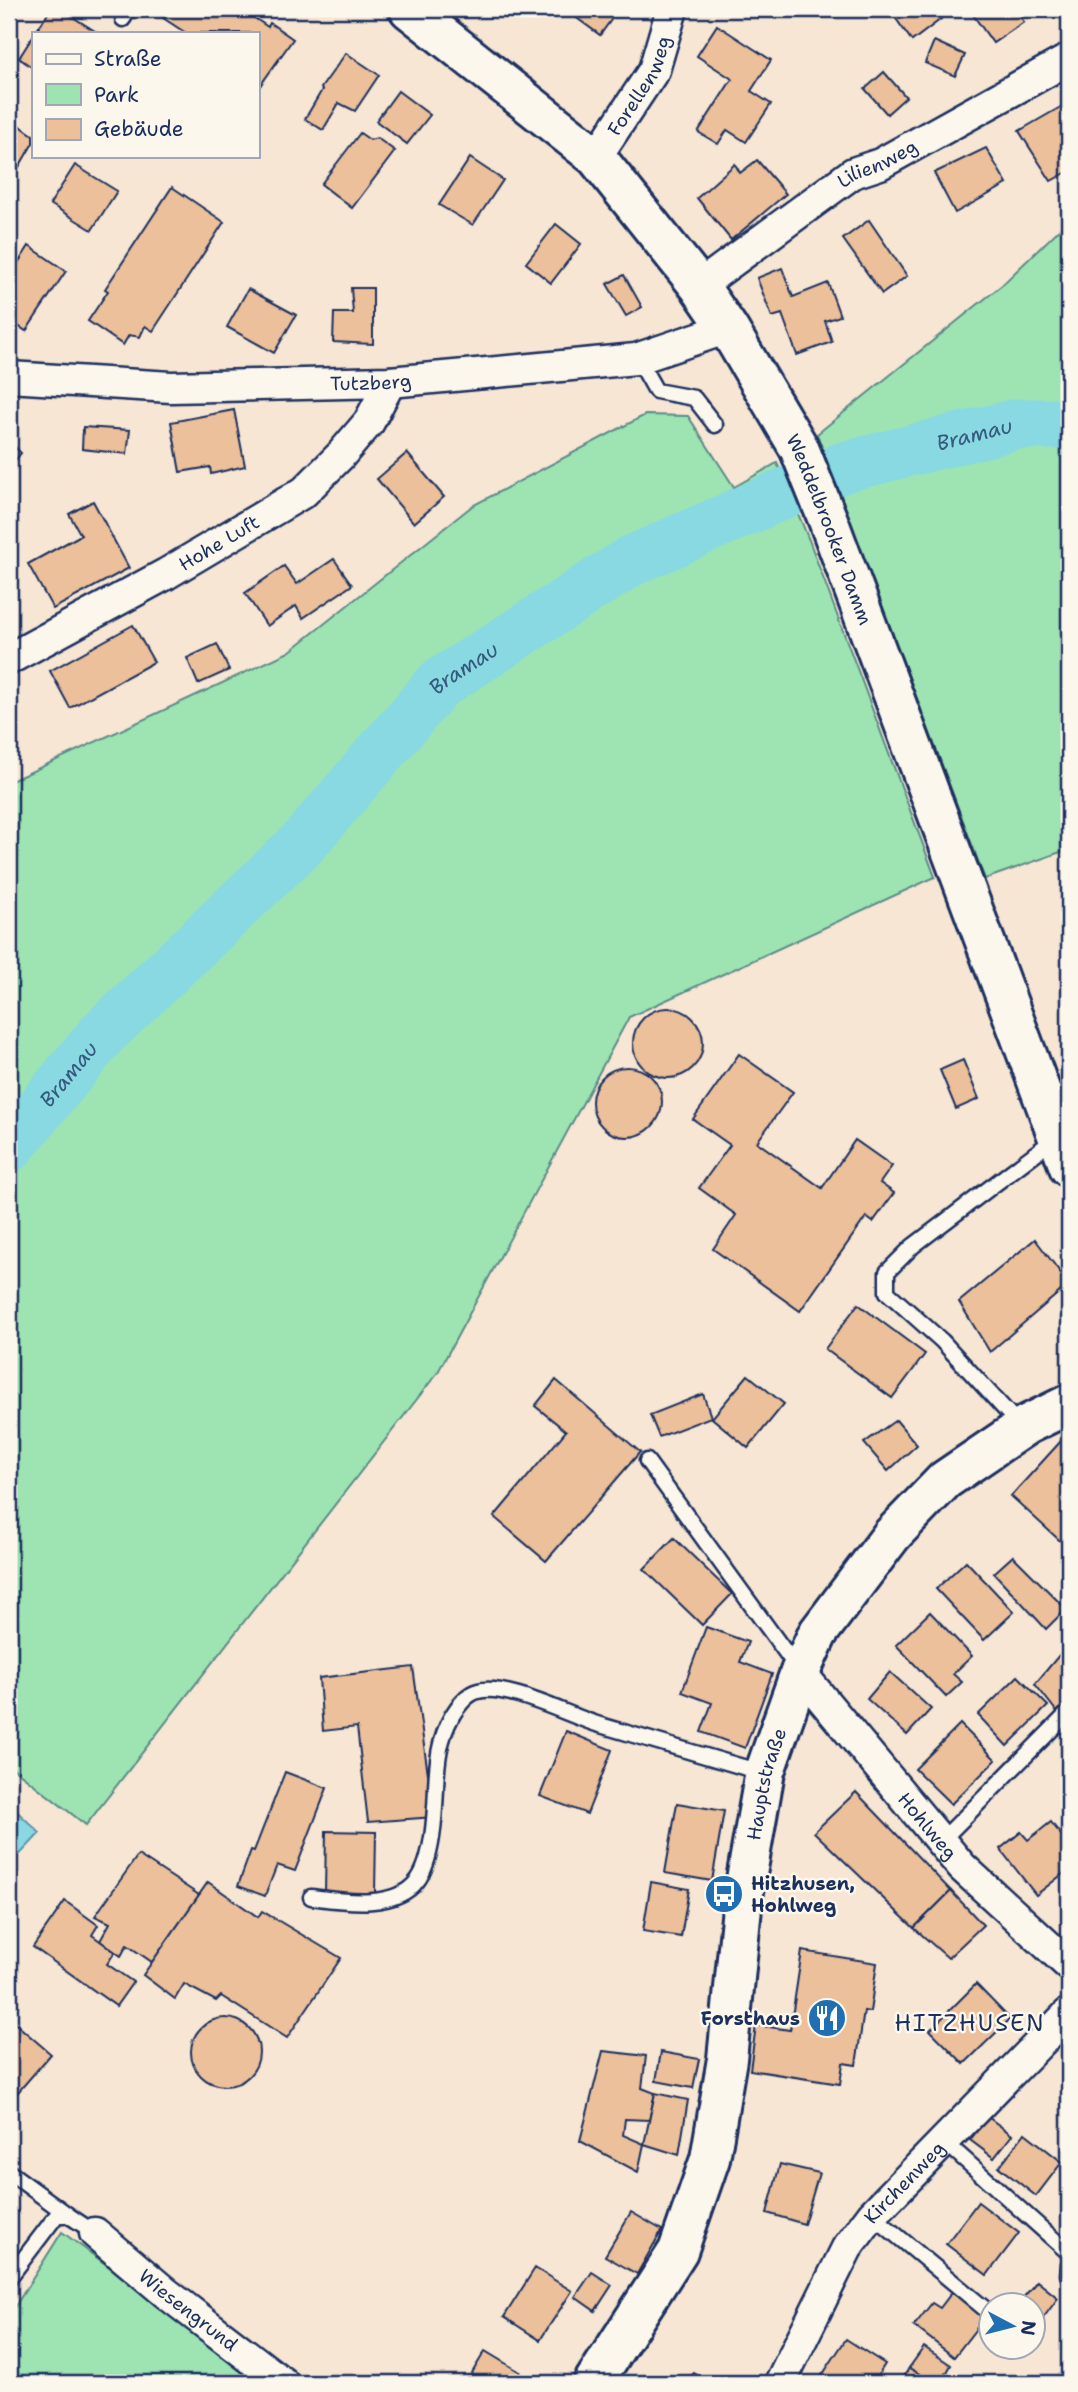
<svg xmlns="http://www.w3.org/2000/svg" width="1078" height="2392" font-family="'Shantell Sans',sans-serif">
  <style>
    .green { fill: #9de4b2; stroke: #5c8a88; stroke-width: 2 }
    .water { fill: #88d9e2; stroke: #5c95ad; stroke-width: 2 }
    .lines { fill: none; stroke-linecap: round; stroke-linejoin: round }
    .river { stroke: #88d9e2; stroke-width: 51 }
    .building { fill: #ebc09a; stroke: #1b2f5e; stroke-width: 2 }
    .lane-casing { stroke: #1b2f5e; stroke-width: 19 }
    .street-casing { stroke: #1b2f5e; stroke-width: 35 }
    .secondary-casing { stroke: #1b2f5e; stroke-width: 44 }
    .lane { stroke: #fbf7ec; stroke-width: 14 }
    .street { stroke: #fbf7ec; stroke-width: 30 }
    .secondary { stroke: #fbf7ec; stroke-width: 38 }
    .labels { text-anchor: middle; stroke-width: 5; stroke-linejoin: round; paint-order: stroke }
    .street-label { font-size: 19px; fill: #1b2f5e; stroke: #fbf7ec }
    .poi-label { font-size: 19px; font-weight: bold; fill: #1b2f5e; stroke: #fbf7ec; text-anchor: start }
    .water-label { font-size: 21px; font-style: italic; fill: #365a7f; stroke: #fbf7ec }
    .quarter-label { font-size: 23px; letter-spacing: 2px; fill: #1b2f5e; stroke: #fbf7ec }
  </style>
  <rect width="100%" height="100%" fill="#f6e6d3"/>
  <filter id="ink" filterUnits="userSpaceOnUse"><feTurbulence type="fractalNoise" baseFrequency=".0143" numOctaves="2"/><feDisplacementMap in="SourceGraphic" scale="14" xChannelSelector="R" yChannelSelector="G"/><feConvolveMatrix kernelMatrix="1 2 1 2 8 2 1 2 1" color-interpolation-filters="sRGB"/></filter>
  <g filter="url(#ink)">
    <g class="green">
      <path d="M1069,220V849L985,879L817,434L1002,285Z"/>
      <path d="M645,415L688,416L734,487L777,463L809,540L935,877L629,1017L438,1372L86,1825L9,1765V782L289,652L472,506Z"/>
      <path d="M62,2232L266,2383H9V2316Z"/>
    </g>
    <path class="water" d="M9,1804L40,1833L9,1866V1803Z"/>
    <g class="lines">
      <path class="river" id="s1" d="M9,1147L103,1033L302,844L439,684L631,561L844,467L1017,424H1069"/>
    </g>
    <g class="building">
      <path d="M51,9H60L98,33H35Z"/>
      <path d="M169,9H241L268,27L270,23L293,39L257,90V33H186L163,18Z"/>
      <path d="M579,9H619L600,35L574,16Z"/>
      <path d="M889,9H933L941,19L912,41Z"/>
      <path d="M969,9H1015L1024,22L993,43Z"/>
      <path d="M717,25L771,60L751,91L771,104L746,142L727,130L718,144L698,132L732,79L697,56Z"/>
      <path d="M33,36V68L19,58Z"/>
      <path d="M934,41L965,55L955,76L925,63Z"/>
      <path d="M346,53L379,75L355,111L339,103L323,130L305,119L322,90L321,88Z"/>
      <path d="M884,72L906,97L887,114L865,89Z"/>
      <path d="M398,91L430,115L407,144L376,121Z"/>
      <path d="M1064,105L1069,114V171L1051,181L1019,131Z"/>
      <path d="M9,118L33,135V143L9,184Z"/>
      <path d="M360,133L370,140L377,138L395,151L352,208L321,184Z"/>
      <path d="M986,148L1007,184L955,213L934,173Z"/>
      <path d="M470,158L503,180L473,225L439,205Z"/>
      <path d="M757,160L786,194L731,240L697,198L735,164L740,173Z"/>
      <path d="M75,165L117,191L92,230L50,204Z"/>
      <path d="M172,187L224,222L153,331L145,326L140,337L129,335L123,345L88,321L108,291L105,289Z"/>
      <path d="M869,220L907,276L882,294L843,239Z"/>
      <path d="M556,224L581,244L551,283L526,263Z"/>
      <path d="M29,246L66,271L26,331L9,320V277Z"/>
      <path d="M782,268L793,297L828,283L840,316L825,321L832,342L797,355L782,314L772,317L757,278Z"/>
      <path d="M624,275L642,307L626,316L607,284Z"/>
      <path d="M351,288H373V344L333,342L334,313H353Z"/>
      <path d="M248,289L296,315L274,353L227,327Z"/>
      <path d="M234,410L245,466L211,474L210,467L180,472L171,422Z"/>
      <path d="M83,427L130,430L127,454L82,449Z"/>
      <path d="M9,441L21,453L9,468Z"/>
      <path d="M407,453L444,497L414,523L377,479Z"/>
      <path d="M93,501L129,568L53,609L28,564L81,535L69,514Z"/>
      <path d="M334,559L352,585L303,618L296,606L267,626L245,593L284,566L297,584Z"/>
      <path d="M133,625L154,662L70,708L50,671Z"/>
      <path d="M217,644L229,670L198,684L187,658Z"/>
      <circle cx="668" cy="1043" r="35"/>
      <path d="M739,1054L793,1092L757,1142L822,1188L855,1140L892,1166L880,1183L894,1193L873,1222L866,1217L800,1311L713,1249L736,1215L699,1188L730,1145L693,1119Z"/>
      <path d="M963,1060L979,1099L956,1109L940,1070Z"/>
      <circle cx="627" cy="1102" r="35"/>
      <path d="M1035,1239L1069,1284L990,1352L959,1302Z"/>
      <path d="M858,1304L925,1354L892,1398L825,1349Z"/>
      <path d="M748,1375L784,1404L748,1448L712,1418Z"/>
      <path d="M556,1380L640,1452L546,1561L494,1517L566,1431L535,1406Z"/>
      <path d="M703,1394L711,1417L659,1437L650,1415Z"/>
      <path d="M896,1420L917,1445L888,1471L864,1443Z"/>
      <path d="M1062,1440L1069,1446V1549L1011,1496Z"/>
      <path d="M674,1538L732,1594L702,1625L644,1569Z"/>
      <path d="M1013,1556L1066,1609L1046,1629L994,1573Z"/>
      <path d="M966,1561L1014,1612L984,1640L936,1589Z"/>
      <path d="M930,1612L972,1656L953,1674L962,1682L946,1697L896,1645Z"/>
      <path d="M706,1627L748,1642L740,1662L772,1674L745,1748L701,1732L712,1703L682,1692Z"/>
      <path d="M1065,1648L1069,1652V1699L1057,1712L1035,1684Z"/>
      <path d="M413,1667L434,1817L368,1822L357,1727L323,1731L319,1678Z"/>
      <path d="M890,1672L931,1709L907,1735L867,1699Z"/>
      <path d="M1018,1676L1048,1706L1007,1746L978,1715Z"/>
      <path d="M960,1724L996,1760L951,1804L915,1769Z"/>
      <path d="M566,1731L612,1750L587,1814L540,1796Z"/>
      <path d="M285,1772L327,1788L295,1871L277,1865L265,1896L238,1886L251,1850L254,1851Z"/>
      <path d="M856,1792L951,1891L914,1928L814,1832Z"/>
      <path d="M677,1803L724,1811L712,1881L665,1873Z"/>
      <path d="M1051,1822L1069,1845V1869L1036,1895L1000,1849L1021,1832L1028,1840Z"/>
      <path d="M326,1831L376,1832L375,1894H325Z"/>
      <path d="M138,1855L199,1895L152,1962L127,1945L121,1956L100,1941L110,1923L95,1916Z"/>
      <path d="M208,1882L258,1917L262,1911L341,1958L287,2038L221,1996L216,2001L184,1984L175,1999L143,1975Z"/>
      <path d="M651,1882L689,1889L681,1937L643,1931Z"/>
      <path d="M951,1891L983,1925L948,1958L914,1928Z"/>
      <path d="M65,1901L98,1925L92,1935L115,1952L107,1964L133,1982L116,2006L33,1947Z"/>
      <path d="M802,1951L877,1963L870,2012L864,2011L856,2065L843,2063L840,2084L750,2070L756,2025L790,2030Z"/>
      <path d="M976,1984L1010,2019L964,2064L930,2030Z"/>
      <path d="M9,2018L51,2054L13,2098L9,2095Z"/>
      <circle cx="225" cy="2052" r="34"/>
      <path d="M603,2051L646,2056L642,2088L655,2093L649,2120L625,2119L623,2135L644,2144L638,2172L580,2141Z"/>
      <path d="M661,2052L699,2059L693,2088L656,2081Z"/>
      <path d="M655,2093L688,2100L679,2155L644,2144Z"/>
      <path d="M988,2117L1012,2135L994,2158L970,2140Z"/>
      <path d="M1025,2133L1062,2162L1036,2196L999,2167Z"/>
      <path d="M780,2164L819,2173L804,2224L767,2213Z"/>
      <path d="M978,2202L1019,2233L987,2275L946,2244Z"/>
      <path d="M631,2212L662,2230L637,2274L605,2256Z"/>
      <path d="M535,2268L572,2291L540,2340L504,2317Z"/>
      <path d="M592,2272L612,2285L595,2311L575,2297Z"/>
      <path d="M1037,2281L1058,2298L1038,2325L1032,2321V2304H1018Z"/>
      <path d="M953,2291L986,2316L954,2357L914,2326L932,2303L940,2308Z"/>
      <path d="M846,2339L885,2364L873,2383H817Z"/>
      <path d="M924,2347L951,2365L941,2383H935L909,2368Z"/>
      <path d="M485,2351L520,2372L513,2383H466Z"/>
      <path d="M909,2368L935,2383H900Z"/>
      <path d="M694,2373L708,2383H684Z"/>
    </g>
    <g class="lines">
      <defs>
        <g id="lane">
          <path d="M123,19L129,9"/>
          <path d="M638,359L656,391L694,398L715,425"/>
          <path d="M1021,1427L942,1341L887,1292V1272L913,1246L1057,1137"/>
          <path d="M647,1461L797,1668"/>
          <path d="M940,1842L1069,1712"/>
          <path d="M311,1897C342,1901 395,1910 417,1881C433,1861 435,1813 436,1788C437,1762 439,1739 452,1716C458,1706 466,1694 478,1691C507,1683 569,1716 600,1725C648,1739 696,1753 743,1767L764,1771"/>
          <path d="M945,2142L1069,2253"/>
          <path d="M9,2172L68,2215"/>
          <path d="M872,2215L990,2313"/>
          <path d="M1068,2275L1069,2264"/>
          <path d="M9,2278L57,2215H68L95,2233"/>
        </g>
        <g id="street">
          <path id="s2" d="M596,157L654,70L672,9"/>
          <path id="s3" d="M699,286L853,173L880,164L1069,59"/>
          <path id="s4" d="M9,377L171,387L390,382L636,359L728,328"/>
          <path id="s5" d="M9,659L166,574L304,492L340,456L369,422L390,382"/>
          <path id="s6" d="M800,1672L962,1867L1069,1965"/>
          <path id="s7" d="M95,2233L166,2293L283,2383"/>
          <path id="s8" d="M780,2383L847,2248L872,2215L1069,2013"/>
        </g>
        <g id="secondary">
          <path id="s9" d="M409,9L596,157L699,286L728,328L799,448L828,520L1069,1167"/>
          <path id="s10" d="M593,2383L678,2251L710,2159L727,2059L743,1897L765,1771L800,1672L818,1633L892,1535L945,1480L1026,1425L1069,1404"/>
        </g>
      </defs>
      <use href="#lane" class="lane-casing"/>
      <use href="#street" class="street-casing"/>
      <use href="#secondary" class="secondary-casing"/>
      <use href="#lane" class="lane"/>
      <use href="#street" class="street"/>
      <use href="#secondary" class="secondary"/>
    </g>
  </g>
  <defs>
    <symbol id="bus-disc" viewBox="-11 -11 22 22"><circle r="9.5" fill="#1f6fb2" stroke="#fbf7ec"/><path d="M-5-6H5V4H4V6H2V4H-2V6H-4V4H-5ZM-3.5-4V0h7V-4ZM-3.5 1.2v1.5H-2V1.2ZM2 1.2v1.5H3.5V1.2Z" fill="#fff"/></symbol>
    <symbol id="restaurant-disc" viewBox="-11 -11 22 22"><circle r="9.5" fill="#1f6fb2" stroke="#fbf7ec"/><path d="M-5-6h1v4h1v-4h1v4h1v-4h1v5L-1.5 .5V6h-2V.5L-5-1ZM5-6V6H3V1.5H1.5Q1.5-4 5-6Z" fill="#fff"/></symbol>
  </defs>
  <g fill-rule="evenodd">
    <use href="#bus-disc" x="702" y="1872" width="44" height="44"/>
    <use href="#restaurant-disc" x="805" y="1996" width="44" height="44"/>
  </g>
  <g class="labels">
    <g class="street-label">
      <text dy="7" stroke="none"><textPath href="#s2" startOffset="84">Forellenweg</textPath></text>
      <text dy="7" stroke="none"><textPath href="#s3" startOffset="217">Lilienweg</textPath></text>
      <text dy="7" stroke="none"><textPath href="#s4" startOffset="362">Tutzberg</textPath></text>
      <text dy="7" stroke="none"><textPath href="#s9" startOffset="681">Weddelbrooker Damm</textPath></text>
      <text dy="7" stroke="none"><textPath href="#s5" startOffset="240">Hohe Luft</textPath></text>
      <text dy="7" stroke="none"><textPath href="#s10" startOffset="634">Hauptstraße</textPath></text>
      <text dy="7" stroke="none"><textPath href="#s6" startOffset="200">Hohlweg</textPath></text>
      <text dy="7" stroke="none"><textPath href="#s8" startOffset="238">Kirchenweg</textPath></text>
      <text dy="7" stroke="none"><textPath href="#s7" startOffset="121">Wiesengrund</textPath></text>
    </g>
    <g class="poi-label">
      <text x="751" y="1890">Hitzhusen,<tspan x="751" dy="22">Hohlweg</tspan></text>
      <text x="800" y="2025" text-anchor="end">Forsthaus</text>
    </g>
    <g class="water-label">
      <text dy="7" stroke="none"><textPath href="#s1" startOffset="1228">Bramau</textPath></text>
      <text dy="7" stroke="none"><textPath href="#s1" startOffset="662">Bramau</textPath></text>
      <text dy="7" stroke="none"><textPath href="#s1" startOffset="94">Bramau</textPath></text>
    </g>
    <g class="quarter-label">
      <text x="970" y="2031">HITZHUSEN</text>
    </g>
  </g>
  <rect width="1078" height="2392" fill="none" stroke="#fbf7ec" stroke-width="35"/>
  <rect x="18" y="18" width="1043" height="2357" fill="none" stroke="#1b2f5e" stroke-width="2.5" filter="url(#ink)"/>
  <rect x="32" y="32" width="228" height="126" fill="#fbf7ec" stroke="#a1a7b3" stroke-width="2"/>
  <rect x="46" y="54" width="35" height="10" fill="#fbf7ec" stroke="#a1a7b3" stroke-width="2"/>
  <text x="94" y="66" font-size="21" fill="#1b2f5e">Straße</text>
  <rect x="46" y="84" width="35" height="21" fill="#9de4b2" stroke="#a1a7b3" stroke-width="2"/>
  <text x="94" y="102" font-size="21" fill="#1b2f5e">Park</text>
  <rect x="46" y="119" width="35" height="21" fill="#ebc09a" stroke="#a1a7b3" stroke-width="2"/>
  <text x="94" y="136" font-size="21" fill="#1b2f5e">Gebäude</text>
  <g transform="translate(1012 2326) rotate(97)"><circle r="33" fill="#fbf7ec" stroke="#a1a7b3" stroke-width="2"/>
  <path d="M0-5L12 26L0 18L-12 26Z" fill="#1f6fb2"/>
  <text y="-10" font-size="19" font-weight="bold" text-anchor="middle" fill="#1b2f5e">N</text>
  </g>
</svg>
